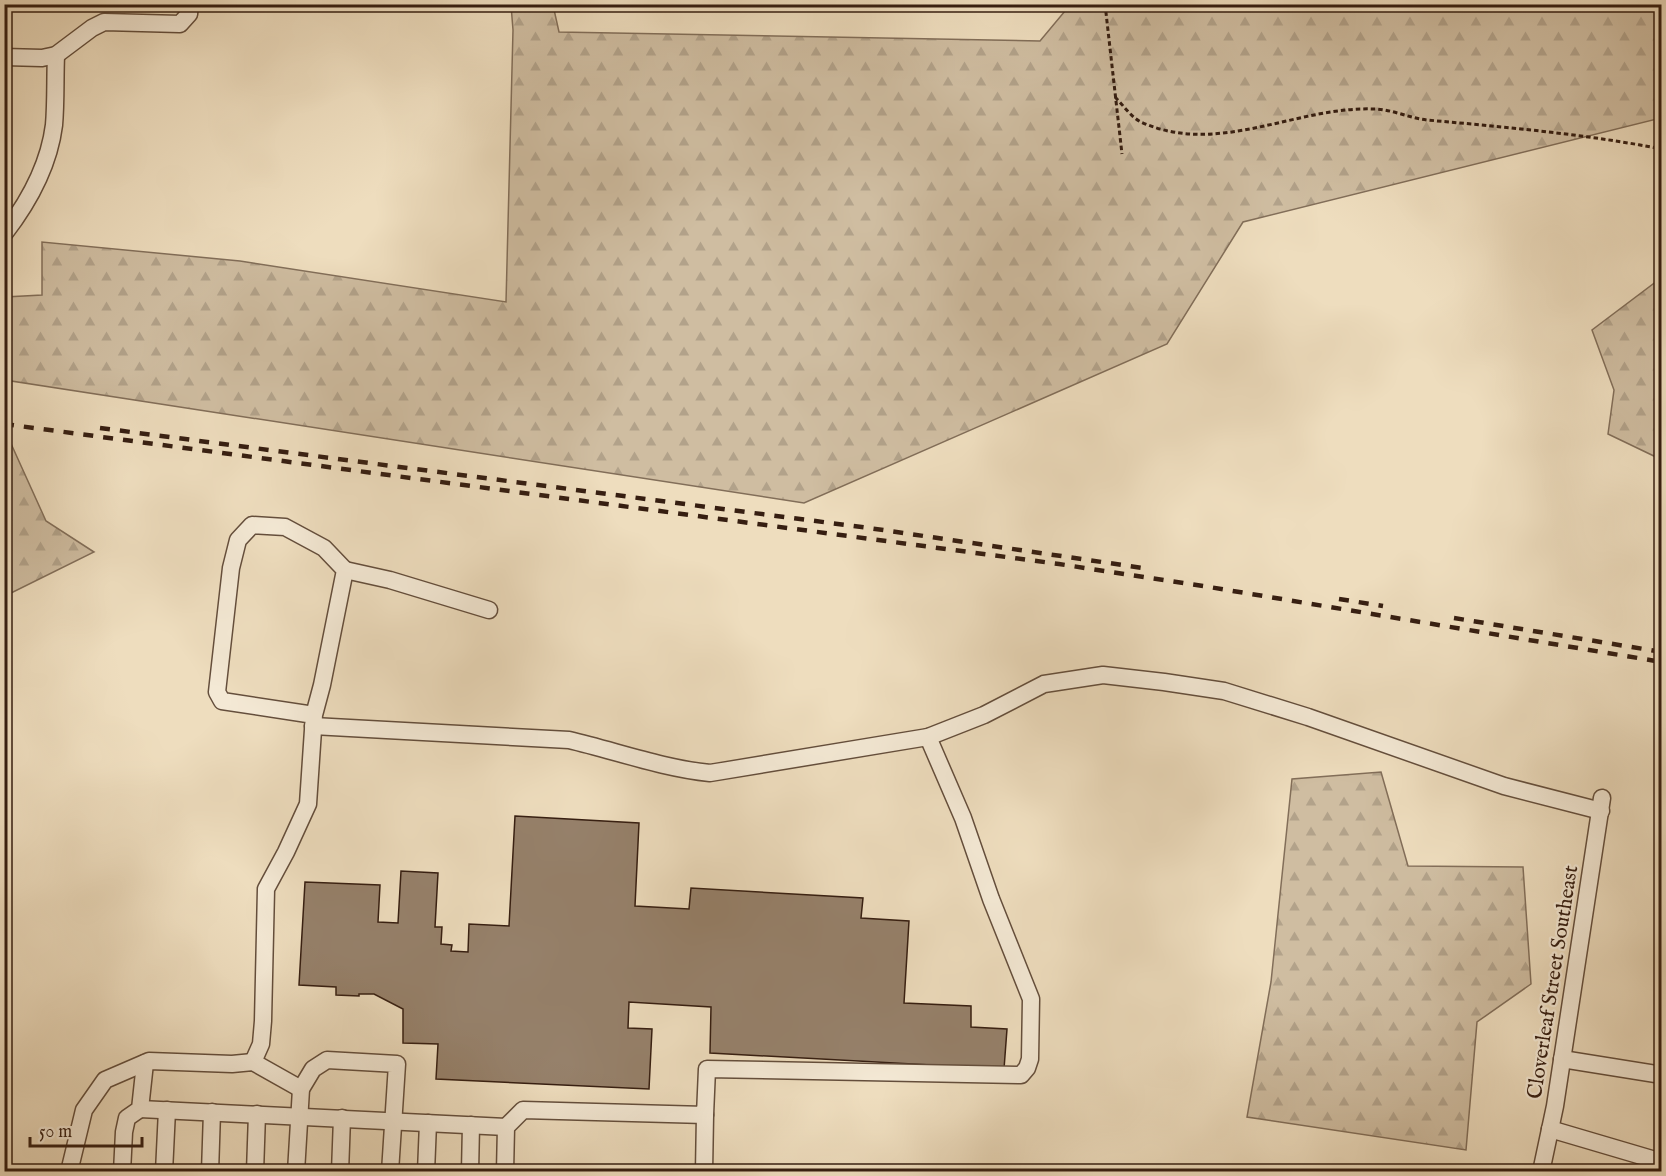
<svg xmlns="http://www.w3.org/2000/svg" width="1666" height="1176" font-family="'IM FELL English',serif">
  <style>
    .forest { fill: url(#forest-firs); stroke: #826e59; stroke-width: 1.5 }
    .building { fill: #96816b; stroke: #361e11; stroke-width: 1.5 }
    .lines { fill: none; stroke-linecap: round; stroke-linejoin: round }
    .minor-casing { stroke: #644e3c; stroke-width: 19 }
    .path { stroke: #361e11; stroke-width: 3; stroke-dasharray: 4.5 3; stroke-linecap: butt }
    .minor { stroke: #f4e9d5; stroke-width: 16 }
    .rail { stroke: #361e11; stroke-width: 4.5; stroke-dasharray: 10 10; stroke-linecap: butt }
    .labels { text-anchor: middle; stroke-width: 4.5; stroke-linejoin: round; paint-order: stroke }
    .street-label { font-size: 21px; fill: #361e11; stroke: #f4e9d5 }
  </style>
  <defs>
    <pattern id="forest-firs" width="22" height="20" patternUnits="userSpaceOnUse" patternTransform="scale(1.5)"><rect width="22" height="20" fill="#cfbda1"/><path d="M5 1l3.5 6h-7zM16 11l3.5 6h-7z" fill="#b2a28a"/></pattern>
  </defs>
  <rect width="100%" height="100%" fill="#eeddbe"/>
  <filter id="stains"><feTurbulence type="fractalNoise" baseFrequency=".00333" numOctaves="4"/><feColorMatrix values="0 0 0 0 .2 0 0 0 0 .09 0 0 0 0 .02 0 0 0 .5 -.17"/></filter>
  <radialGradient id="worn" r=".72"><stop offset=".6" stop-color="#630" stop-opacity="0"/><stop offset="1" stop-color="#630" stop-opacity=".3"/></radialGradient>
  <g class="forest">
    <path d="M511,5H553L559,32L1040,41L1070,5H1661V118L1243,222L1167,344L804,503L5,380V297L42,295V242L240,261L506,302L513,30Z"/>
    <path d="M1661,278L1662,452L1656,457L1608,434L1614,390L1592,330Z"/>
    <path d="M8,437L46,521L94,552L5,596L4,438Z"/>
    <path d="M1381,772L1408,866L1523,867L1531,984L1477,1022L1466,1150L1247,1117L1271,982L1292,779Z"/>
  </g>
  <path class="building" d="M515,816L639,823L635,906L689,909L691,888L863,898L861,918L909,921L904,1003L971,1006V1027L1007,1029L1004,1069L710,1053L711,1007L629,1002L628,1028L652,1029L649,1089L436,1079L438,1044L403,1043V1009L374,994H359V996L336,995V987L299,985L305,882L380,885L378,922L398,923L401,871L438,873L435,927H442L441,944L452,945L451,951L468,952L469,924L509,926Z"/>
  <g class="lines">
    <defs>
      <g id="minor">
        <path d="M4,57L42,58L56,55L92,28L104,22L180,24L189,14L190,4"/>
        <path d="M4,234C28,203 49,165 54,125C56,102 55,78 56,55"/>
        <path d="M345,570L390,580L489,610"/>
        <path d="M313,726L569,740C616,751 662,768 710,773L928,737L984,715L1044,684L1103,675L1164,682L1224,691L1308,717L1504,786L1601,811"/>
        <path d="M1562,1059L1662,1075"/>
        <path d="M253,1062L261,1044L263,1021L266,889L286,852L308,804L314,715L322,685L345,570L324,548L285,527L252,525L238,540L231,568L217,692L222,701L314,715"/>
        <path d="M140,1109L506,1127"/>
        <path d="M1550,1129L1662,1162"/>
        <path d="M69,1172L84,1110L105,1080L149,1061L232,1064L253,1062L301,1089"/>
        <path d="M122,1172L124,1132L127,1118L140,1109L145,1063"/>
        <path d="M164,1172L167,1110"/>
        <path d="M210,1172L212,1112"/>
        <path d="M255,1172L257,1114"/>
        <path d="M296,1172L301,1089L313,1069L327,1060L397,1064L390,1172"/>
        <path d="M340,1172L342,1118"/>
        <path d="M426,1172L428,1123"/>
        <path d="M470,1172L471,1125"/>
        <path d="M505,1172L506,1127L523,1110L705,1115L707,1069L1021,1075L1027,1068L1030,1059L1031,999L991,899L963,818L928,737"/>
        <path d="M704,1172L705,1115"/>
        <path d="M1541,1172L1555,1106L1602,798"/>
      </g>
    </defs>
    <use href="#minor" class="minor-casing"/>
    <g class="path">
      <path d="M1105,4L1122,154"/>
      <path d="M1115,97C1123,105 1132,118 1141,122C1218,157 1296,106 1374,109C1391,109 1409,118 1427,120C1505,127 1584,134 1662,149"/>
    </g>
    <use href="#minor" class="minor"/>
    <g class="rail">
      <path d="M4,424L1059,564L1209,587L1662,662"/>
      <path d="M100,428L869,528L1143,568"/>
      <path d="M1339,599L1383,606"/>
      <path d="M1454,618L1662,652"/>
    </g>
  </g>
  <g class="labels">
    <g class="street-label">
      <text transform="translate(1552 982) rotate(-81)" y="7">Cloverleaf Street Southeast</text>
    </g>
  </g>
  <rect width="1666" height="1176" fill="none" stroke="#eeddbe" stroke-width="24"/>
  <rect x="6" y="6" width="1654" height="1164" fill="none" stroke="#361e11" stroke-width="3"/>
  <rect x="12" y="12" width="1642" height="1152" fill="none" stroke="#361e11" stroke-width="1.5"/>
  <path d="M30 1137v9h112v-9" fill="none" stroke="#361e11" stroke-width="3"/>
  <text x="39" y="1137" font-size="18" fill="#361e11" stroke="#f4e9d5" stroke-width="4.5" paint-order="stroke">50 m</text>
  <rect width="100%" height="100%" filter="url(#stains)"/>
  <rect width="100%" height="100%" fill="url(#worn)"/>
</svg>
